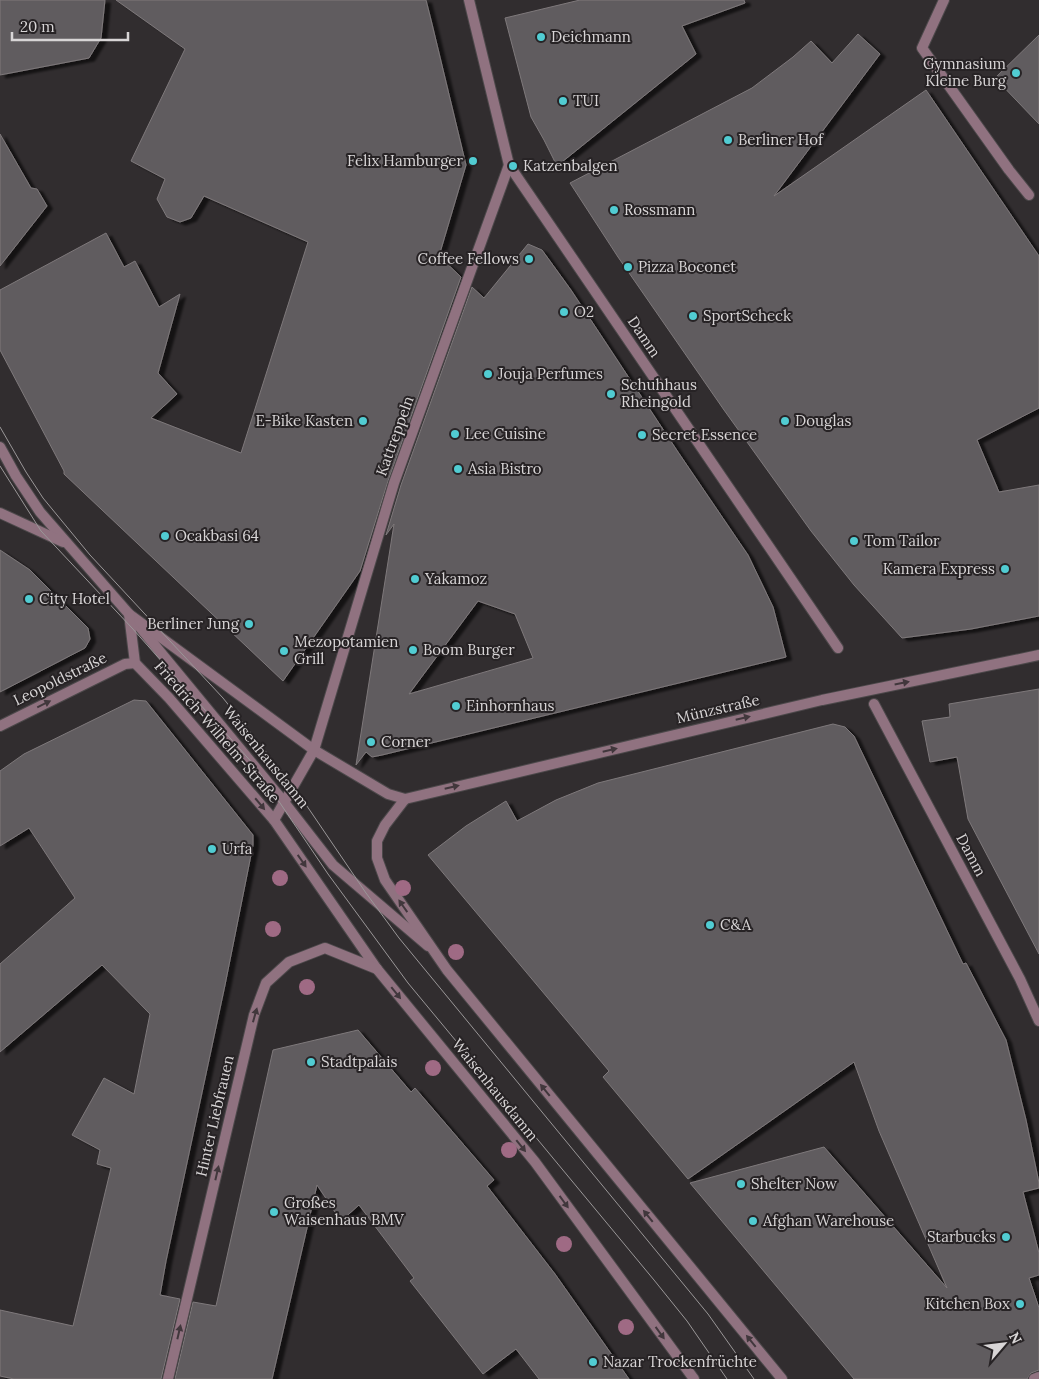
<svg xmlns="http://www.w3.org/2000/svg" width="1039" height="1379" font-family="Lora,serif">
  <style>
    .building { fill: #615c5f; stroke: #7e797b; fill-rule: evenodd; filter: url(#shadow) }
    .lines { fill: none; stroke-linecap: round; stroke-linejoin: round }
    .lane-casing { stroke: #4c484a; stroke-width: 12 }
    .street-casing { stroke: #4c484a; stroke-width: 12 }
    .lane { stroke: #907280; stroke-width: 10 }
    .street { stroke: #907280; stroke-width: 10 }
    .tram { stroke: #9a9798; stroke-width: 1 }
    .tree { fill: #9f6a84 }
    .oneway { fill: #41373c }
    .poi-dot { fill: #51ccd2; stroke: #272325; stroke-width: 2 }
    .labels { text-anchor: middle; stroke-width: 4; stroke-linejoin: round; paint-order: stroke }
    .poi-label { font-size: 15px; fill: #d8d5d6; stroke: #272325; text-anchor: start }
    .street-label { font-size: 15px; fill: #d8d5d6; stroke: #272325 }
  </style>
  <defs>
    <filter id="shadow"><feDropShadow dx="5.5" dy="3" stdDeviation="1" flood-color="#0009"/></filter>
  </defs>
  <rect width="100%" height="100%" fill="#312d2f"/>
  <g class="building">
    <path d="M0,0H105L101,38L89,58L0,75Z"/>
    <path d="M116,0H426L432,24L466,165L439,256L461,277L388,481L360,571L283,681L64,474V471L0,350V290L106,233L124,267L135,261L159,307L180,294L158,373L177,394L151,418L241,453L308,242L204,196L191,218L180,222L167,217L157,199L165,179L131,161L185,49Z"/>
    <path d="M580,0H744L745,3L682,26L696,54L557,166L544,140L531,117L505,18Z"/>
    <path d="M858,34L880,54L774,196L926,90L1039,256V408L977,440L999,492L1039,485V616L971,629L902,638L854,585L811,531L724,410L618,257L570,183L752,88L793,57L811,41L832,63Z"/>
    <path d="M1039,35V124L995,78Z"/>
    <path d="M0,134L31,188L37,189L47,206L0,266Z"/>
    <path d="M528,244L542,250L571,290L678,452L748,555L773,607L786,657L382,755L372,757L366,752L356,765L394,524L386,535L401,485L472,287L484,298ZM478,601L515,614L533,658L409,694Z"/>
    <path d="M0,550L30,570L88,628L90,639L85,648L0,692Z"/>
    <path d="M1039,689V954L968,819L957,757L930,762L922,721L950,717L949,704Z"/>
    <path d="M134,700L146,701L253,835V845L225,985L166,1261L160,1295L180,1299L161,1379H14L0,1376V1310L73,1326L111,1168L97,1164L100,1150L72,1135L104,1078L134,1094L150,1014L102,965L0,1052V964L75,898L29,828L0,846V771L24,754Z"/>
    <path d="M833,724L845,727L854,736L963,964L966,963L1006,1040L1026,1120L1039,1183V1188L1023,1192L1039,1253V1275L1029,1278L1039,1308V1370L1031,1373L1027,1379H854L690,1183L824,1147L947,1288L879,1131L854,1062L688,1179L603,1077L609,1071L428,855L466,826L506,801L517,821L556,800L598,783Z"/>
    <path d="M358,1030L411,1092L415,1088L494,1180L487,1186L555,1274L629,1379H539L516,1349L483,1374L410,1281L414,1278L359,1205L341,1221L317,1185L272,1379H175L193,1302L216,1306L273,1050Z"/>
  </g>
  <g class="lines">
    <defs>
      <g id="lane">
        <path d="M944,0L922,48L1009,170L1029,195"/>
        <path d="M134,620L284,802L333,865L428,946"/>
      </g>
      <g id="street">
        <path d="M469,0L509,165L838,648"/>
        <path d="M0,447L16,476L40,512L129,614L314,750L388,794L405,799L822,700L1039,655"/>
        <path d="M0,513L63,542"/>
        <path d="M129,614L135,663L169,698L274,820L377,969L535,1162L694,1379"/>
        <path d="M874,704L1020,979L1039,1021"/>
        <path d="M0,726L125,664L135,663"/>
        <path d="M405,799L385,825L377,841V858L385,880L447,970L782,1379"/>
        <path d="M274,820L314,750L394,483L509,165"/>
        <path d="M168,1379L254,1015L266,983L289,962L325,948L377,969"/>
        <path d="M1034,1379L1039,1377"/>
      </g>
    </defs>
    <use href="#lane" class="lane-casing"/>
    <use href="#street" class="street-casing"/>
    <use href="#lane" class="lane"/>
    <use href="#street" class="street"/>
    <g class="tram">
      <path d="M0,427L26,472L43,498L90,555L223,698L294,787L366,893L399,938L708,1314L754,1379"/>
      <path d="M0,466L41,531L132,628L255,766L328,874L408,983L654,1280L687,1321L727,1379"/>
    </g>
  </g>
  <g class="tree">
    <circle cx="280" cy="878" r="8"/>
    <circle cx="403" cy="888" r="8"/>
    <circle cx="273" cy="929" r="8"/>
    <circle cx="456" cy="952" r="8"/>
    <circle cx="307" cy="987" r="8"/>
    <circle cx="433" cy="1068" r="8"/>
    <circle cx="509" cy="1150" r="8"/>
    <circle cx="564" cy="1244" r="8"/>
    <circle cx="626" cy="1327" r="8"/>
  </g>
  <defs><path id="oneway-solid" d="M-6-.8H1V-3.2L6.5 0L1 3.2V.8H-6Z" transform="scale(1.25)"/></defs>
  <g class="oneway">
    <use href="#oneway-solid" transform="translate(902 683) rotate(-11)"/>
    <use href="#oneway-solid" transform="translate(44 704) rotate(-26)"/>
    <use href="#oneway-solid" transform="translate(743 718) rotate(-13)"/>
    <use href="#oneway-solid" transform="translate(610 750) rotate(-13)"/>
    <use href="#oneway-solid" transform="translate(452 787) rotate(-13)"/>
    <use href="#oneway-solid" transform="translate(260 804) rotate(50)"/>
    <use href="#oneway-solid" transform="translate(302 861) rotate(55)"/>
    <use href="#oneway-solid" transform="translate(403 906) rotate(-125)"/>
    <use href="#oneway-solid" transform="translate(396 993) rotate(51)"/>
    <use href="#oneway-solid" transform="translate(255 1015) rotate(-74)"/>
    <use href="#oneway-solid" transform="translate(545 1090) rotate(-129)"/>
    <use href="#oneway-solid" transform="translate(521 1146) rotate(51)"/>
    <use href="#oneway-solid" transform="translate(217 1173) rotate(-77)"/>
    <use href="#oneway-solid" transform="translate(564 1202) rotate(54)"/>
    <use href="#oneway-solid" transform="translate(648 1216) rotate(-129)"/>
    <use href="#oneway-solid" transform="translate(179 1332) rotate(-77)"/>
    <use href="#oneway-solid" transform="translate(660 1333) rotate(54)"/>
    <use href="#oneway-solid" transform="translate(751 1341) rotate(-129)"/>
  </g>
  <g class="poi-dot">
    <circle cx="541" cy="37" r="5"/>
    <circle cx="1016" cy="73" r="5"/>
    <circle cx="563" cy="101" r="5"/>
    <circle cx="728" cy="140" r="5"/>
    <circle cx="473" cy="161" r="5"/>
    <circle cx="513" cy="166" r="5"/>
    <circle cx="614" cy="210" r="5"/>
    <circle cx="529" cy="259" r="5"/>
    <circle cx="628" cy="267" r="5"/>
    <circle cx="564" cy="312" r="5"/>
    <circle cx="693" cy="316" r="5"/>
    <circle cx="488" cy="374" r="5"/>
    <circle cx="611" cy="394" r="5"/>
    <circle cx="363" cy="421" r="5"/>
    <circle cx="785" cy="421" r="5"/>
    <circle cx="455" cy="434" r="5"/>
    <circle cx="642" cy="435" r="5"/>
    <circle cx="458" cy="469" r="5"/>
    <circle cx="165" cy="536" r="5"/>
    <circle cx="854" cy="541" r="5"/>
    <circle cx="1005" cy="569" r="5"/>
    <circle cx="415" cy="579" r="5"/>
    <circle cx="29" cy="599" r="5"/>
    <circle cx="249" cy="624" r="5"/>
    <circle cx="413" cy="650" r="5"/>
    <circle cx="284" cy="651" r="5"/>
    <circle cx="456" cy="706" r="5"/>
    <circle cx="371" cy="742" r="5"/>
    <circle cx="212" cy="849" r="5"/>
    <circle cx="710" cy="925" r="5"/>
    <circle cx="311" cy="1062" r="5"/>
    <circle cx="741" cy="1184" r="5"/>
    <circle cx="274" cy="1212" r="5"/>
    <circle cx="753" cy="1221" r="5"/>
    <circle cx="1006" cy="1237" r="5"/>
    <circle cx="1020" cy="1304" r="5"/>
    <circle cx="593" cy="1362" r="5"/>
  </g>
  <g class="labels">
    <g class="poi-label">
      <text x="551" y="42">Deichmann</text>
      <text x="1006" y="69" text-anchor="end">Gymnasium<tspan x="1006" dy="17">Kleine Burg</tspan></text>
      <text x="573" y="106">TUI</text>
      <text x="738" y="145">Berliner Hof</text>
      <text x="463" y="166" text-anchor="end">Felix Hamburger</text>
      <text x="523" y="171">Katzenbalgen</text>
      <text x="624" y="215">Rossmann</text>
      <text x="519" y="264" text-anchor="end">Coffee Fellows</text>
      <text x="638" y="272">Pizza Boconet</text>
      <text x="574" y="317">O2</text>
      <text x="703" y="321">SportScheck</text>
      <text x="498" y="379">Jouja Perfumes</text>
      <text x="621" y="390">Schuhhaus<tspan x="621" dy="17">Rheingold</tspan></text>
      <text x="353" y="426" text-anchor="end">E-Bike Kasten</text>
      <text x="795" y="426">Douglas</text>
      <text x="465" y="439">Lee Cuisine</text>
      <text x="652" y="440">Secret Essence</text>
      <text x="468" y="474">Asia Bistro</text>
      <text x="175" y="541">Ocakbasi 64</text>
      <text x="864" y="546">Tom Tailor</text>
      <text x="995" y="574" text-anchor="end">Kamera Express</text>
      <text x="425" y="584">Yakamoz</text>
      <text x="39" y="604">City Hotel</text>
      <text x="239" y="629" text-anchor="end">Berliner Jung</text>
      <text x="294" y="647">Mezopotamien<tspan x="294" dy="17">Grill</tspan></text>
      <text x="423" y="655">Boom Burger</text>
      <text x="466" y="711">Einhornhaus</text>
      <text x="381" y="747">Corner</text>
      <text x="222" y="854">Urfa</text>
      <text x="720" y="930">C&amp;A</text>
      <text x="321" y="1067">Stadtpalais</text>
      <text x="751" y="1189">Shelter Now</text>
      <text x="284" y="1208">Großes<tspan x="284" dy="17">Waisenhaus BMV</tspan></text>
      <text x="763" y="1226">Afghan Warehouse</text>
      <text x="996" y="1242" text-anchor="end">Starbucks</text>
      <text x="1010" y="1309" text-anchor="end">Kitchen Box</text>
      <text x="603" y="1367">Nazar Trockenfrüchte</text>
    </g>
    <g class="street-label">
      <text transform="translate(644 337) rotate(56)" y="5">Damm</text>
      <text transform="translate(395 436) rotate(-70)" y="5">Kattreppeln</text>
      <text transform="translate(60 679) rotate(-26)" y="5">Leopoldstraße</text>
      <text transform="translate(718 709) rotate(-13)" y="5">Münzstraße</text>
      <text transform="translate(217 732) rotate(49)" y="5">Friedrich-Wilhelm-Straße</text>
      <text transform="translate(266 757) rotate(51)" y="5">Waisenhausdamm</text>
      <text transform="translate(971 855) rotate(62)" y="5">Damm</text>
      <text transform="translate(495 1090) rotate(51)" y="5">Waisenhausdamm</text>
      <text transform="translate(215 1116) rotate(-77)" y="5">Hinter Liebfrauen</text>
    </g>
  </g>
  <g transform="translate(1004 1344) rotate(62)" stroke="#272325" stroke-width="4" paint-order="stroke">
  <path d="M0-4L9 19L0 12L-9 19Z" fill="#d8d5d6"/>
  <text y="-8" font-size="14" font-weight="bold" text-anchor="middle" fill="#d8d5d6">N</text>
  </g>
  <path d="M12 32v8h116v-8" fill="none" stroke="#d8d5d6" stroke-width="2.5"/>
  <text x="20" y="32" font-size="15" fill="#d8d5d6" stroke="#272325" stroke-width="4" paint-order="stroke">20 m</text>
</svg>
